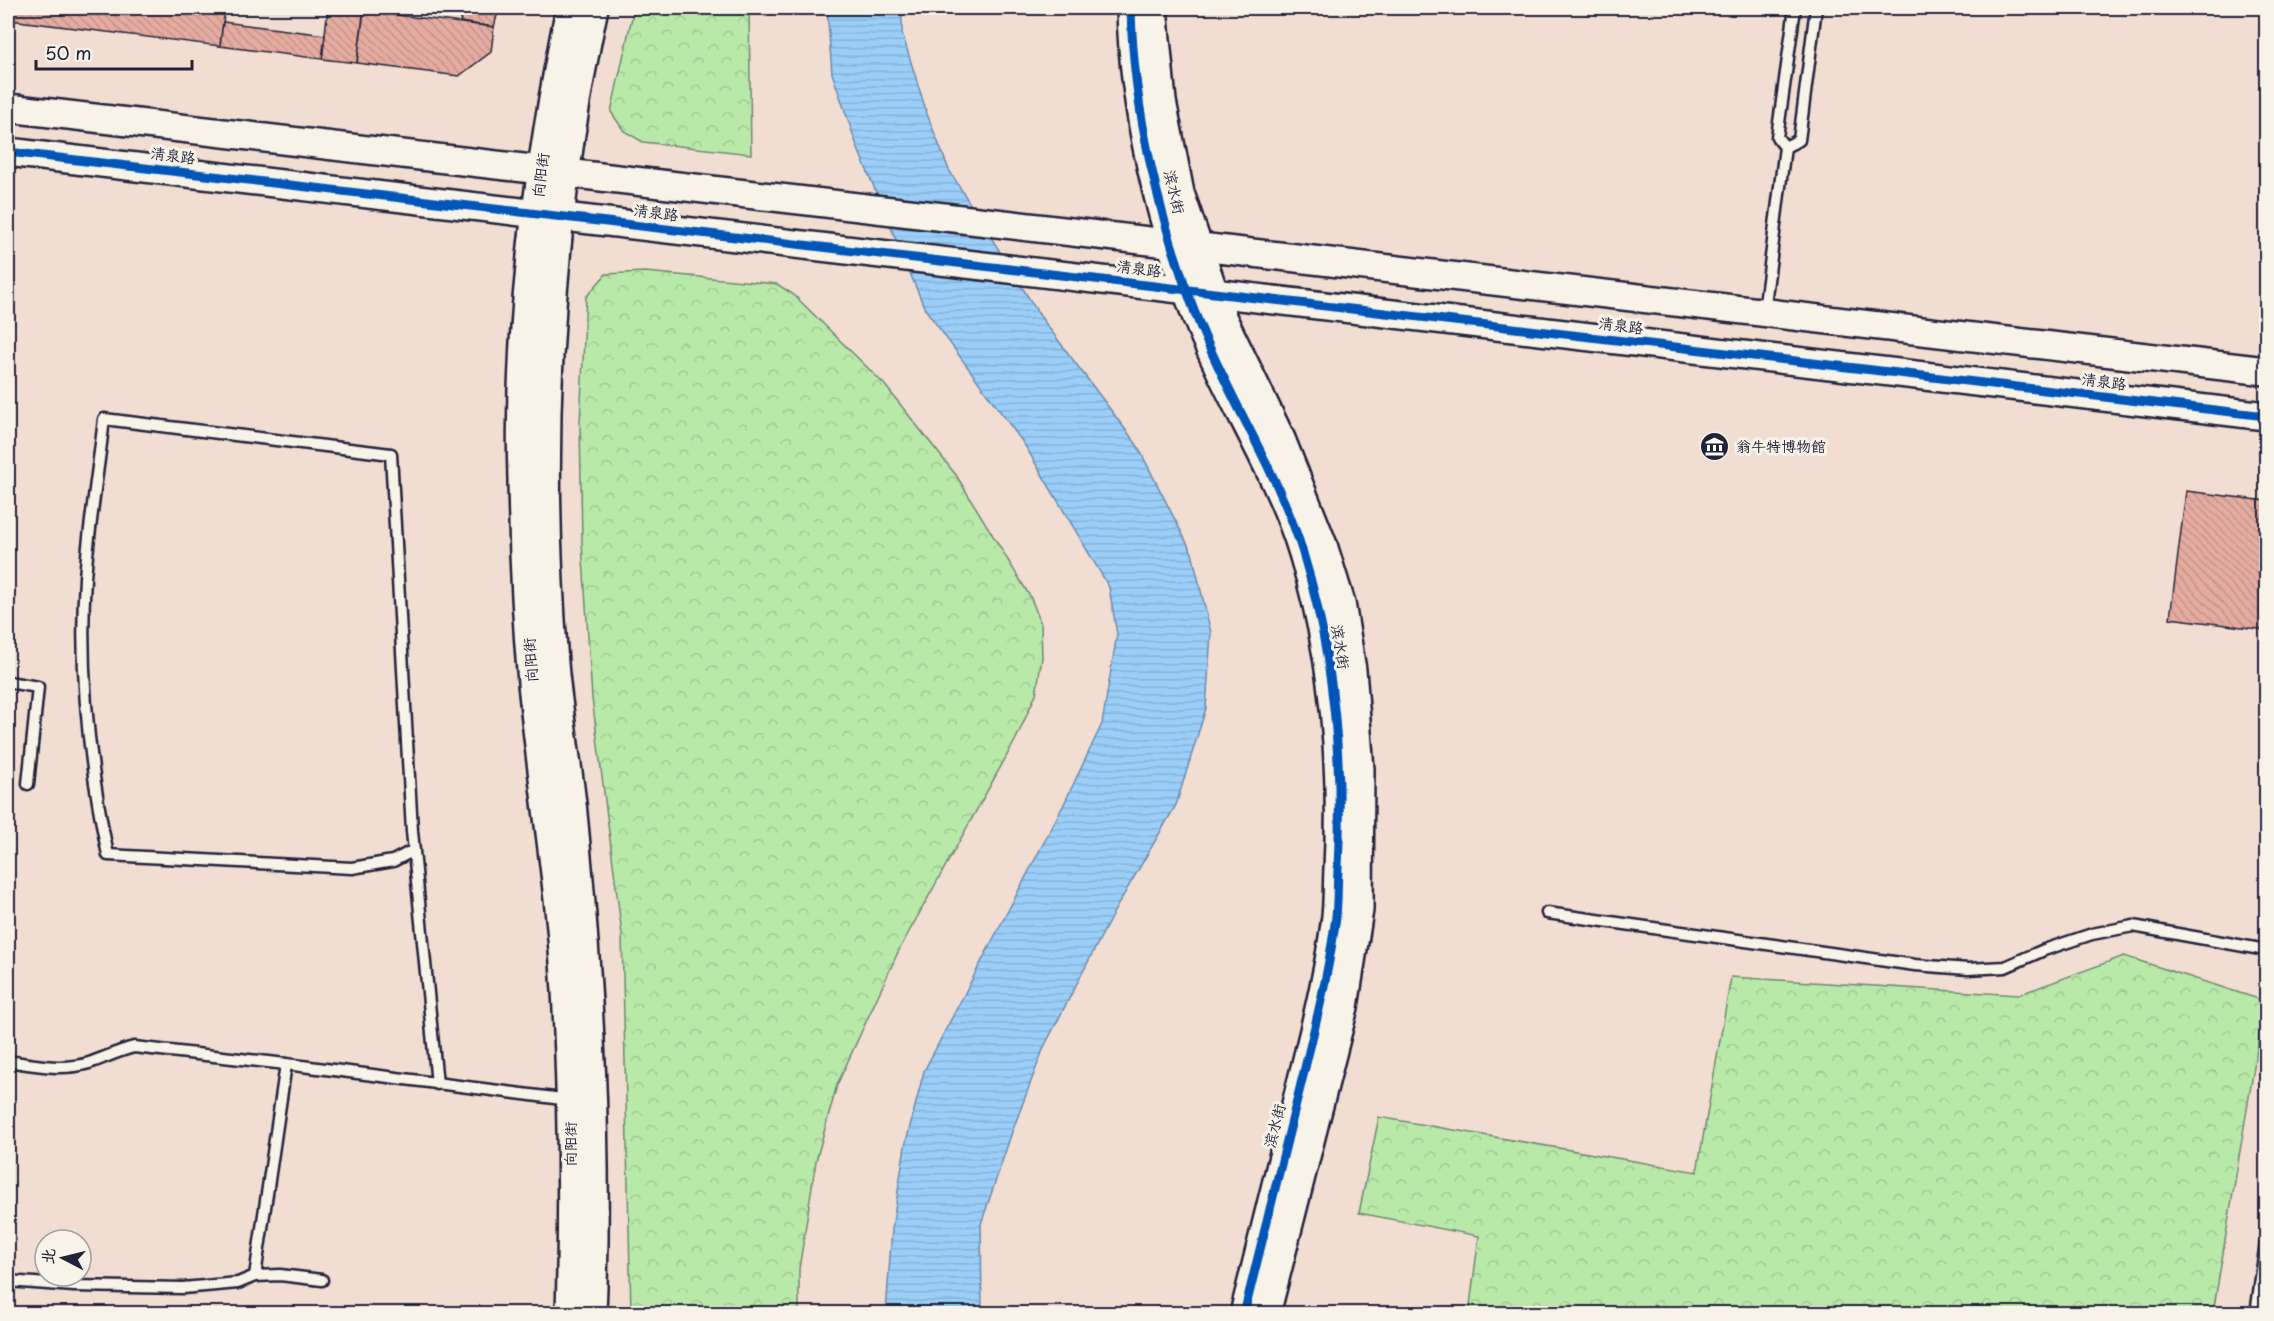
<svg xmlns="http://www.w3.org/2000/svg" width="2274" height="1321" font-family="'Playpen Sans','LXGW WenKai TC',sans-serif">
  <style>
    .park { fill: url(#park-crowns); stroke: #6d8672; stroke-width: 1.5 }
    .water { fill: url(#water-rules); stroke: #6b8aad; stroke-width: 1.5 }
    .building { fill: url(#building-back-hatch); stroke: #22223b; stroke-width: 1.5 }
    .lines { fill: none; stroke-linecap: round; stroke-linejoin: round }
    .service-casing { stroke: #22223b; stroke-width: 15 }
    .tertiary-casing { stroke: #22223b; stroke-width: 32 }
    .service { stroke: #f7f3e8; stroke-width: 10 }
    .tertiary { stroke: #f7f3e8; stroke-width: 27 }
    .cycleway-casing { stroke: #f7f3e8; stroke-width: 13 }
    .cycleway { stroke: #0057b8; stroke-width: 9 }
    .labels { text-anchor: middle; stroke-width: 6; stroke-linejoin: round; paint-order: stroke }
    .street-label { font-size: 15px; fill: #22223b; stroke: #f7f3e8 }
    .poi-label { font-size: 15px; fill: #22223b; stroke: #f7f3e8; text-anchor: start }
  </style>
  <defs>
    <pattern id="park-crowns" width="20" height="18" patternUnits="userSpaceOnUse" patternTransform="scale(1.5)"><rect width="20" height="18" fill="#b8e9a9"/><path d="M2 6a3 3 0 1 1 6 0M12 15a3 3 0 1 1 6 0" fill="none" stroke="#9ec892"/></pattern>
    <pattern id="water-rules" width="6" height="5" patternUnits="userSpaceOnUse" patternTransform="scale(1.5)"><rect width="6" height="5" fill="#9bcff9"/><path d="M0 2.5h6" fill="none" stroke="#85b1d6"/></pattern>
    <pattern id="building-back-hatch" width="6" height="6" patternUnits="userSpaceOnUse" patternTransform="scale(1.5)"><rect width="6" height="6" fill="#e5aba0"/><path d="M-1 5l2 2M0 0l6 6M5-1l2 2" fill="none" stroke="#c4938b"/></pattern>
  </defs>
  <rect width="100%" height="100%" fill="#f2ddd2"/>
  <filter id="ink" filterUnits="userSpaceOnUse"><feTurbulence type="fractalNoise" baseFrequency=".0167" numOctaves="2"/><feDisplacementMap in="SourceGraphic" scale="12" xChannelSelector="R" yChannelSelector="G"/><feConvolveMatrix kernelMatrix="1 2 1 2 8 2 1 2 1" color-interpolation-filters="sRGB"/></filter>
  <g filter="url(#ink)">
    <g class="park">
      <path d="M634,8H749L751,154L643,142L624,131L611,112Z"/>
      <path d="M645,272L777,284L794,295L884,384L956,475L1031,598L1041,624L1042,658L1036,694L1016,739L899,950L837,1085L816,1161L799,1269V1313H631L622,934L592,698L582,543L580,423L586,297L606,274Z"/>
      <path d="M2124,956L2265,1001L2213,1313H1469L1479,1236L1359,1213L1379,1117L1697,1172L1731,977L2018,995Z"/>
    </g>
    <path class="water" d="M827,8H902V33L927,114L949,170L1040,316L1137,445L1192,553L1211,633L1206,708L1176,805L1116,908L1044,1047L1012,1132L981,1224L982,1313H886L892,1229L905,1146L924,1071L1063,806L1102,724L1117,634L1109,587L1024,444L925,309L858,149L832,73Z"/>
    <g class="building">
      <path d="M8,8H11L10,20H8Z"/>
      <path d="M11,8H225L220,46L10,20Z"/>
      <path d="M328,8H364L357,63L322,59Z"/>
      <path d="M465,8H499L494,27L460,22Z"/>
      <path d="M364,11L494,27L491,52L459,76L357,63Z"/>
      <path d="M223,22L325,35L322,59L220,46Z"/>
      <path d="M2186,491L2266,501V630L2170,618Z"/>
    </g>
    <g class="lines">
      <defs>
        <g id="service">
          <path d="M1785,147L1799,140L1816,8"/>
          <path d="M1764,312L1785,147L1777,137L1795,8"/>
          <path d="M8,682L38,687L28,784"/>
          <path d="M414,850L393,861L352,868L108,855C89,765 79,670 85,578C89,525 98,472 104,419L391,454L412,831L437,1084"/>
          <path d="M1547,913L1915,965L1968,969L2005,967L2044,950L2092,934L2133,926L2266,950"/>
          <path d="M8,1061C34,1065 63,1071 89,1063C104,1058 118,1051 134,1047L286,1064"/>
          <path d="M255,1276L286,1064L570,1100"/>
          <path d="M8,1281L74,1286L183,1288L238,1283L255,1276L280,1275L322,1280"/>
          <path d="M2256,1314L2266,1242"/>
        </g>
        <g id="tertiary">
          <path d="M570,8C539,162 517,321 522,479C523,547 526,615 532,683C542,785 560,888 566,991C572,1098 573,1206 570,1314"/>
          <path d="M1131,8C1133,110 1160,223 1197,318C1228,398 1278,471 1303,553C1334,654 1343,764 1338,869C1337,887 1338,906 1335,924C1327,982 1312,1039 1298,1096C1280,1169 1262,1241 1244,1314"/>
          <path d="M1153,8L1162,101L1180,193L1223,319L1281,439L1323,545L1341,603L1352,670L1360,769L1359,910L1344,1007L1266,1314"/>
          <path d="M8,108L2266,371"/>
          <path d="M8,152L2266,416"/>
          <path d="M592,1314C599,1147 589,979 573,813C568,763 558,713 554,663C537,444 548,222 594,8"/>
        </g>
      </defs>
      <use href="#service" class="service-casing"/>
      <use href="#tertiary" class="tertiary-casing"/>
      <use href="#service" class="service"/>
      <use href="#tertiary" class="tertiary"/>
      <defs>
        <g id="cycleway">
          <path d="M1131,8C1133,110 1160,223 1197,318C1228,398 1278,471 1303,553C1334,654 1343,764 1338,869C1337,887 1338,906 1335,924C1327,982 1312,1039 1298,1096C1280,1169 1262,1241 1244,1314"/>
          <path d="M8,152L2266,416"/>
        </g>
      </defs>
      <use href="#cycleway" class="cycleway-casing"/>
      <use href="#cycleway" class="cycleway"/>
    </g>
  </g>
  <defs>
    <symbol id="museum-disc" viewBox="-11 -11 22 22"><circle r="9.5" fill="#22223b" stroke="#f7f3e8"/><path d="M0-6L6-3V-2H-6V-3ZM-5-1h2V3h-2ZM-1-1h2V3h-2ZM3-1h2V3H3ZM-6 4H6V6H-6Z" fill="#fff"/></symbol>
  </defs>
  <g fill-rule="evenodd">
    <use href="#museum-disc" x="1698" y="430" width="33" height="33"/>
  </g>
  <g class="labels">
    <g class="street-label">
      <text transform="translate(173 156) rotate(7)" y="5">清泉路</text>
      <text transform="translate(541 175) rotate(-83)" y="5">向阳街</text>
      <text transform="translate(1174 192) rotate(77)" y="5">滨水街</text>
      <text transform="translate(656 213) rotate(7)" y="5">清泉路</text>
      <text transform="translate(1139 269) rotate(7)" y="5">清泉路</text>
      <text transform="translate(1621 326) rotate(7)" y="5">清泉路</text>
      <text transform="translate(2104 382) rotate(7)" y="5">清泉路</text>
      <text transform="translate(1340 647) rotate(81)" y="5">滨水街</text>
      <text transform="translate(531 660) rotate(-94)" y="5">向阳街</text>
      <text transform="translate(1275 1126) rotate(-76)" y="5">滨水街</text>
      <text transform="translate(571 1144) rotate(-90)" y="5">向阳街</text>
    </g>
    <g class="poi-label">
      <text x="1736" y="452">翁牛特博物館</text>
    </g>
  </g>
  <rect width="2274" height="1321" fill="none" stroke="#f7f3e8" stroke-width="30"/>
  <rect x="15" y="15" width="2244" height="1291" fill="none" stroke="#22223b" stroke-width="2" filter="url(#ink)"/>
  <g transform="translate(63 1258) rotate(277)"><circle r="28" fill="#f7f3e8" stroke="#a29fa3" stroke-width="1.5"/>
  <path d="M0-4.5L10 22L0 15L-10 22Z" fill="#22223b"/>
  <text y="-9" font-size="16" font-weight="bold" text-anchor="middle" fill="#22223b">北</text>
  </g>
  <path d="M36 60v9h156v-9" fill="none" stroke="#22223b" stroke-width="3"/>
  <text x="45" y="60" font-size="18" fill="#22223b" stroke="#f7f3e8" stroke-width="4.5" paint-order="stroke">50 m</text>
</svg>
